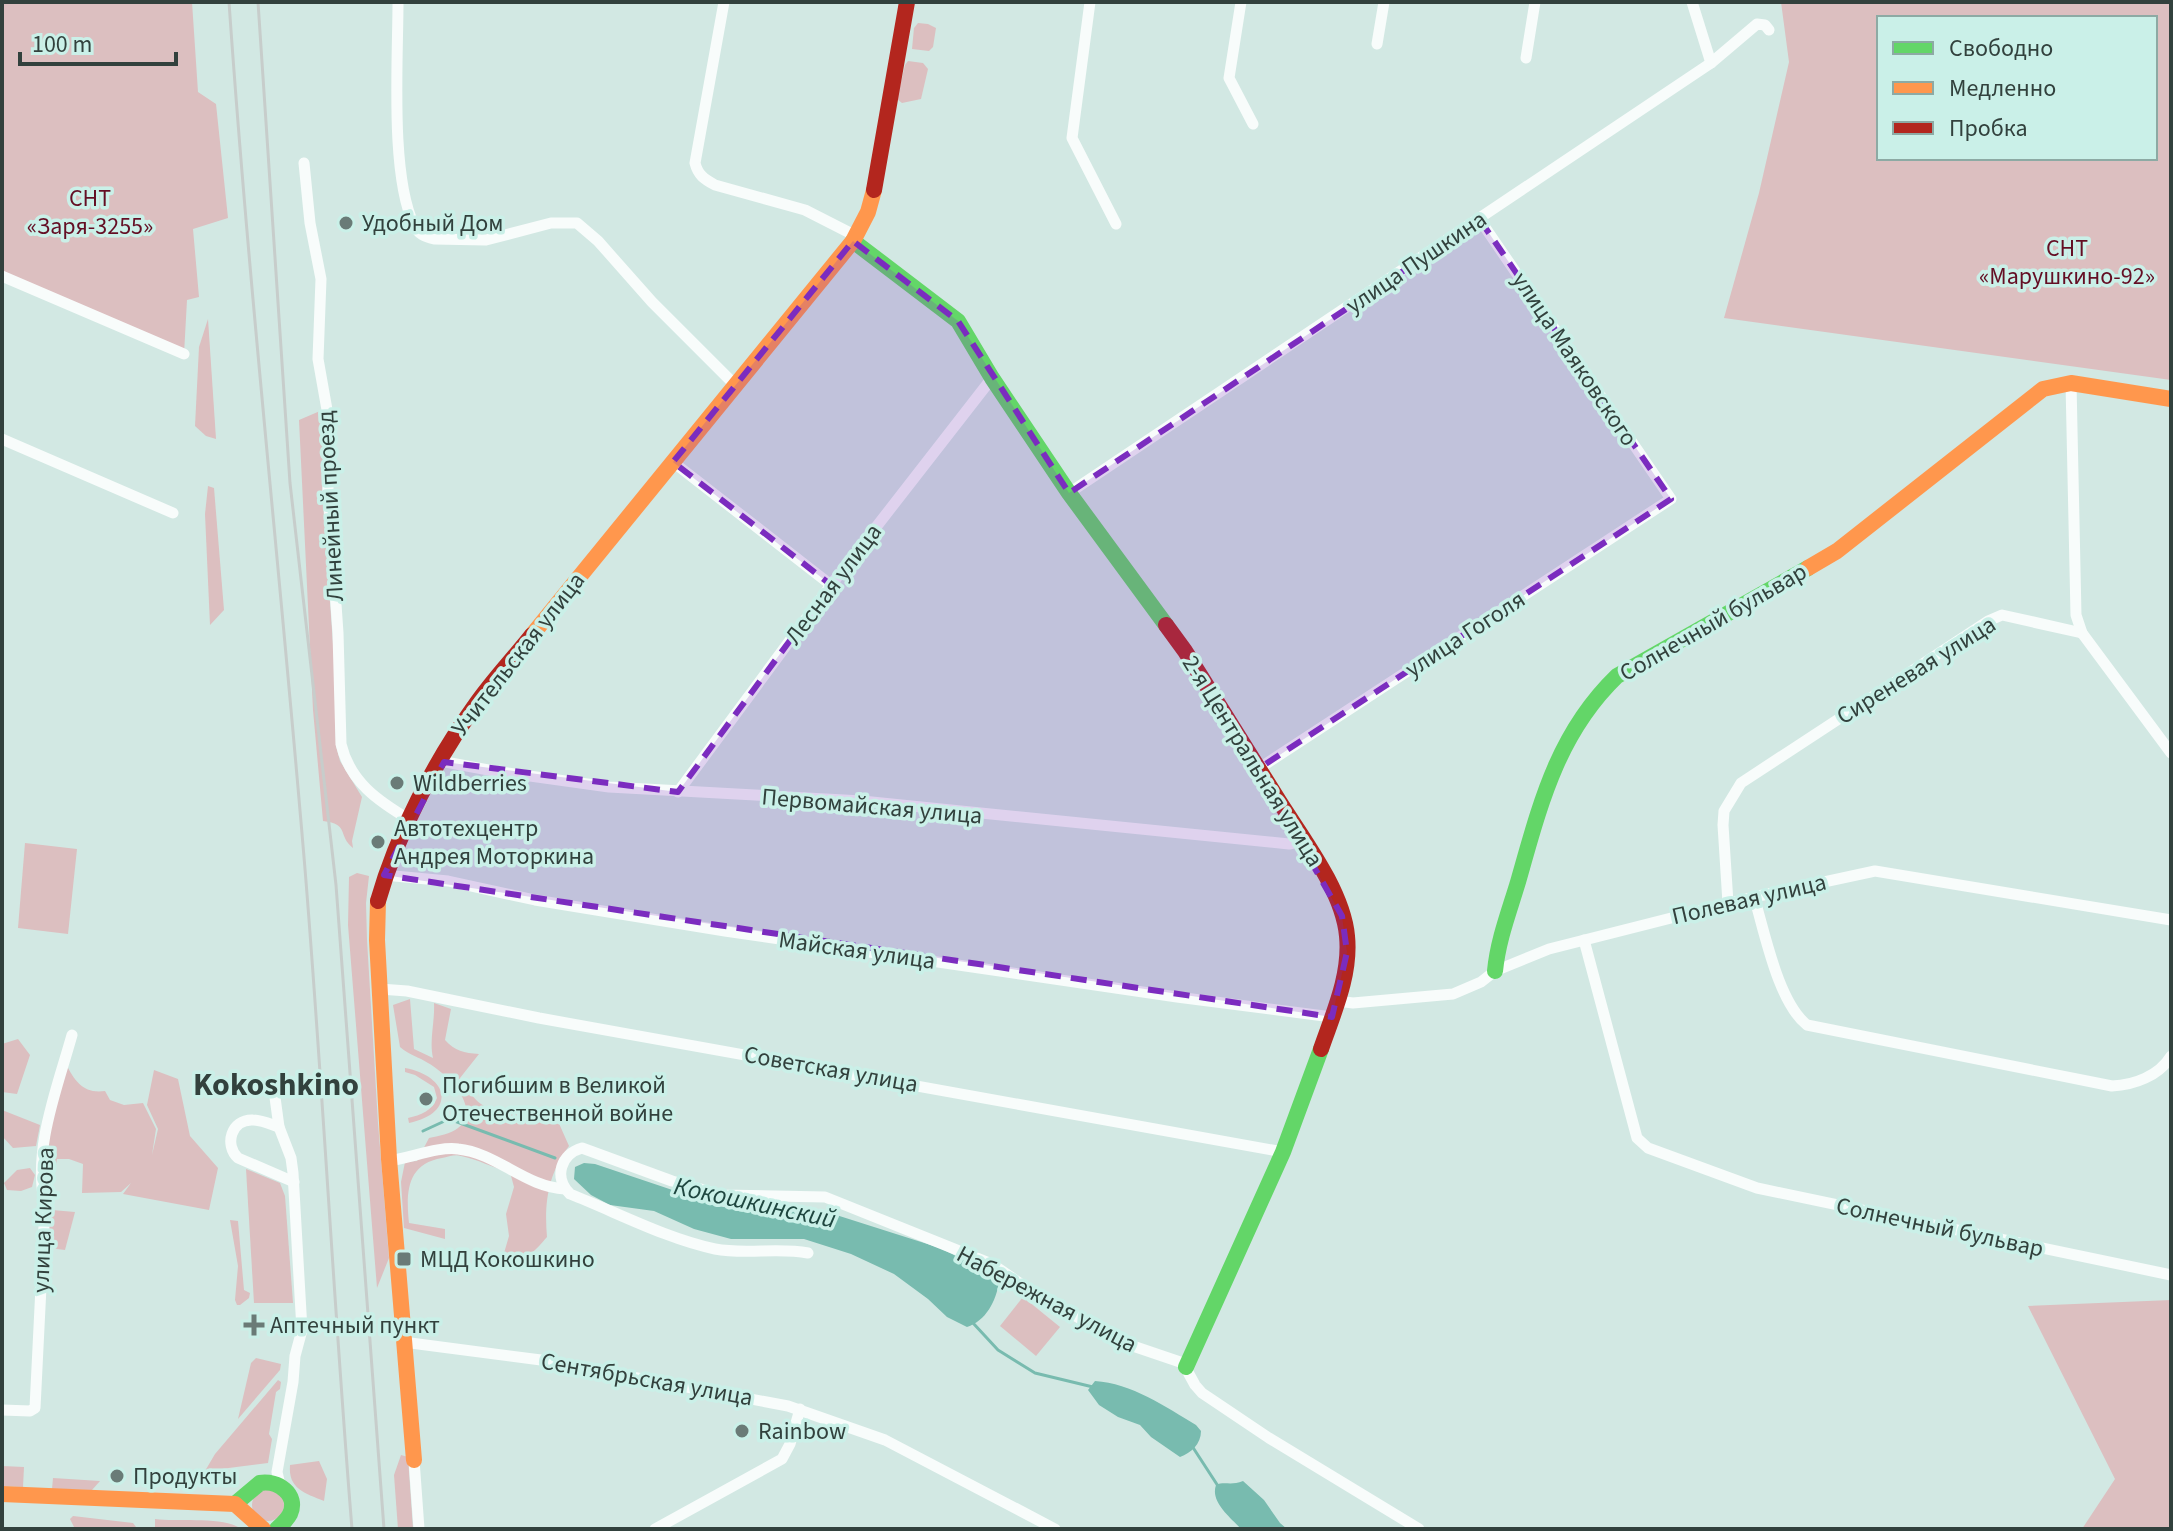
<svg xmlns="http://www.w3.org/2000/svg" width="2173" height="1531" font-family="'Source Sans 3',sans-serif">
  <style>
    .green { fill: #dcbfc0; fill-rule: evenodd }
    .water { fill: #78bbaf }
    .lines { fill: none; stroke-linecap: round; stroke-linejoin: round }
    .stream { stroke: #78bbaf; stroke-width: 3 }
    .street { stroke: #f8fcfb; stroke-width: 11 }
    .fast { stroke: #63d668; stroke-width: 16 }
    .slow { stroke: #ff974d; stroke-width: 16 }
    .jam { stroke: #b3261e; stroke-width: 16 }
    .rail { stroke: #c7cdcb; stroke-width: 3 }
    .marked { fill: #7b2cbf; fill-opacity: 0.2; stroke: #7b2cbf; stroke-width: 6; stroke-dasharray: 16 10; stroke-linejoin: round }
    .poi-dot { fill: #6a7b77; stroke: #caf0e8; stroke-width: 3 }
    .labels { text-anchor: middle; stroke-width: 7; stroke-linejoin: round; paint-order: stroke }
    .park-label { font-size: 24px; fill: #640e24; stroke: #caf0e8 }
    .poi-label { font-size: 24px; fill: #32413d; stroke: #caf0e8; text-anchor: start }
    .street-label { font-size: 24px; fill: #32413d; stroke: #caf0e8 }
    .water-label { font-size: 26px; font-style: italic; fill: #1e463f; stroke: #caf0e8 }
    .district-label { font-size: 32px; font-weight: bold; fill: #32413d; stroke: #caf0e8 }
  </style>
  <rect width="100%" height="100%" fill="#d2e8e3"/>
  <g class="green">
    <path d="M2,2H192L198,92L216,104L228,218L193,229L199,297L187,300L184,354L2,276Z"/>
    <path d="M1781,2H2171V380L1724,318L1759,193L1789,62ZM1879,18H2155V158H1879Z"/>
    <path d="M918,23L928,24L936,28L933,47L929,51L912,49L914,28Z"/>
    <path d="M908,61L923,63L928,69L921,99L902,103L897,99L905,65Z"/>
    <path d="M208,319L216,439L206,436L195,426L199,347Z"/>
    <path d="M320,411L323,417L325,453L322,491L334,658L336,746L340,761L362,797L352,841L353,848C337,835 350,824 323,821L313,710L299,420Z"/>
    <path d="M208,486L214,488L224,610L210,625L205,514Z"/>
    <path d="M25,843L77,849L68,934L18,928Z"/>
    <path d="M357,873L369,876L366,903L367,940L378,1123L389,1258L377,1288L348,925L349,877Z"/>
    <path d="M410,999L414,1049L433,1058C429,1040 435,1022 434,1003L451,1009L445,1040C455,1051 464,1053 479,1054L460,1078C466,1086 473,1099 481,1104C500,1117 532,1114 553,1110L569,1146C548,1174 544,1203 547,1237C534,1252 523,1265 502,1260L509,1236L506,1214L514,1187L510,1172C493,1168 477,1159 461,1156C455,1154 448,1157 442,1158C406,1164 406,1194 409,1223L445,1229V1239L404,1228L401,1182L405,1162L417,1161L429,1138C438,1136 451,1134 458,1128C483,1108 446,1073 428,1063C419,1057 409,1055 400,1047L393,1005Z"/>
    <path d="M18,1039L30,1055L17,1094L2,1092V1044Z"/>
    <path d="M66,1064C75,1082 84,1094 105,1091L110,1100L124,1105L143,1103L156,1129L152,1155L158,1129L147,1105L154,1070L178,1079L190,1136L218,1168L209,1210L123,1194L131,1183L121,1192L82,1193L83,1164L69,1159H57L55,1171L46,1176L47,1144Z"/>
    <path d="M405,1068C449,1076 457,1113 409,1123L408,1118C421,1115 432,1111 437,1098L434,1087L415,1075L405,1072Z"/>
    <path d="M2,1110L40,1125L36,1146L13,1148L2,1136Z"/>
    <path d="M30,1168L35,1175L32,1187L21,1191L7,1190L4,1183L17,1170Z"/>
    <path d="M246,1169L280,1183L285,1196L293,1303H254Z"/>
    <path d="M52,1210L75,1212L65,1250L57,1249L46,1243L48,1213Z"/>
    <path d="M230,1220L238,1221L244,1290L250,1293L249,1298L240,1305H237L235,1300L238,1266Z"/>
    <path d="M1023,1297L1060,1327L1036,1356L1000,1326Z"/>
    <path d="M2171,1300V1529H2082L2115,1479L2028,1306Z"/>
    <path d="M256,1358L281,1364L280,1370L238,1419L251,1363Z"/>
    <path d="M278,1380L281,1382L280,1389L276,1392L269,1434L272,1439L268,1463L205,1471L215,1454Z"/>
    <path d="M401,1455L408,1457L413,1529H398L394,1475Z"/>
    <path d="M319,1461L327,1479L324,1501C305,1493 288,1489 290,1465Z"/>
    <path d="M2,1466L24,1467L23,1487L2,1486Z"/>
    <path d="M53,1478L100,1481L92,1490L52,1489Z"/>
    <circle cx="268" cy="1505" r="16"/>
    <path d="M73,1516L133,1523L136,1527L134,1529H75L70,1519Z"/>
    <path d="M155,1519C178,1522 225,1516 241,1529H155Z"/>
  </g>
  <g class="water">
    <path d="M584,1163L595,1164L723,1207L830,1213L940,1248L984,1270L999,1282C996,1301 986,1321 967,1327L947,1317L928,1299L894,1274L851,1254L804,1239H731L694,1229L654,1211L610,1205L591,1195L574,1179L575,1167Z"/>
    <path d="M1095,1381C1131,1383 1166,1407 1196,1425L1201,1431C1201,1444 1191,1453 1180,1457L1151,1437L1140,1425L1118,1417L1099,1405L1088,1390Z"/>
    <path d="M1243,1481L1264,1500L1280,1523L1287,1529H1241C1230,1517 1210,1502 1216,1485C1224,1481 1231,1486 1243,1481Z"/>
  </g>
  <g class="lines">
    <g class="stream">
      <path d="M423,1131L449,1119L555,1158"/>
      <path d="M973,1323L998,1350L1035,1373L1093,1387"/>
      <path d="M1192,1446L1218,1486"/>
    </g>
    <g class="street">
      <path d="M398,2C398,60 390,175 414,225C418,234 425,237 434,239L486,240L551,223H577L598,241L652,302L736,386"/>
      <path d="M724,2L695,163C698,175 704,179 715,185L805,210L856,236"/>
      <path d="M1090,2L1072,138L1116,224"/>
      <path d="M1241,2L1229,78L1253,124"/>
      <path d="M1692,2L1711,63"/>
      <path d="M1377,44L1384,2"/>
      <path d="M1526,58L1535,2"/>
      <path d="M304,163L310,223L321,279L318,359L329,421L328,489L338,633L341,744C350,782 378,801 410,820"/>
      <path d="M2,276L184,354"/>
      <path d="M2071,383L2076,615L2082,633L2171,753"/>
      <path d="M2,439L173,513"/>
      <path d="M673,462L831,585"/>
      <path d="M1069,493L1711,63L1757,24L1765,25L1769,30"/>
      <path d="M440,761L494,771L609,787L862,801L1289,844L1304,841"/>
      <path d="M1258,769L1671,499L1480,220"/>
      <path d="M678,792L831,585L992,378"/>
      <path d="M384,875L448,881L535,900L725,931L1177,997L1332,1017"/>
      <path d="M1754,897C1765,933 1778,1002 1807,1025L2112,1086C2134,1085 2159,1076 2171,1056"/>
      <path d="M1728,903L1723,825L1724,811L1741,783L1988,621L2002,615L2082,633"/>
      <path d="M1584,940L1637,1138L1648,1148L1757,1188L2171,1275"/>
      <path d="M380,989L407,991L539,1018L1283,1152"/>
      <path d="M1337,1001L1353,1003L1453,994L1481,982L1495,971L1549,949L1754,897L1875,871L2171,920"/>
      <path d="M274,1090L279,1127L291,1158L293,1173L302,1330L295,1356L293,1382L277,1472L280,1485"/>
      <path d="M279,1127C270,1124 261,1120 253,1120C231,1119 224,1145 238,1158L294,1182"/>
      <path d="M389,1161C410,1158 440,1146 458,1149C497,1153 525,1187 565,1189"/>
      <path d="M808,1253C777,1247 746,1255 715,1249C667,1239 616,1212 570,1194C553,1177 561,1154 582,1148L672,1181L722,1195L825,1197L992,1264L1034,1293L1124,1343L1183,1363L1195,1385L1202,1393L1269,1438L1419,1529"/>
      <path d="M403,1342L541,1360L788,1406L885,1440L1055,1529"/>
      <path d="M2,1410L30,1411L35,1408L45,1206C32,1150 57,1089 72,1035"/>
      <path d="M414,1460L419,1529"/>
      <path d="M655,1529L782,1459L790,1444L800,1409"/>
    </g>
    <g class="fast">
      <path d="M853,241L958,321L992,378L1069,493L1166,625"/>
      <path d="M1495,971C1498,940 1509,912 1518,882C1540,805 1557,734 1617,676L1808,568"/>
      <path d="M1186,1367L1283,1152L1321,1049"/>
      <path d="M235,1504L260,1483C277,1480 299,1494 290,1514C287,1520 281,1525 277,1529"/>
    </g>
    <g class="slow">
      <path d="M1808,568L1837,551L2043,389L2071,383L2171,399"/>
      <path d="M532,635L853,241L868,212L874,190"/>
      <path d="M378,901L377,940L389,1159L414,1460"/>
      <path d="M2,1494L235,1504L263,1529"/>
    </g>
    <g class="jam">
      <path d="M874,190L907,2"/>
      <path d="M1166,625L1185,651C1216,701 1248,751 1279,801C1303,839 1343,891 1347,936C1351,975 1333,1014 1321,1049"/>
      <path d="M378,901C397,834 434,763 474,707C491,682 513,659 532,635"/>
    </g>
    <g class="rail">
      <path d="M229,2C249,291 281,580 305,869C323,1089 334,1309 352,1529"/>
      <path d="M258,2L290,483L336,885L384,1529"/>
    </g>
  </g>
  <path class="marked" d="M1480,220L1671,499L1258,769L1342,916L1347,952L1332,1017L384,875L444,762L678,792L831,585L673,462L853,241L958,321L1069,493Z"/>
  <g class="poi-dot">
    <circle cx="346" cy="223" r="8"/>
    <circle cx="397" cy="783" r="8"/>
    <circle cx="378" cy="842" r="8"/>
    <circle cx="426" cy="1099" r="8"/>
    <rect x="396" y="1251" width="16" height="16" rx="4"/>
    <path d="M250 1313h8v8h8v8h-8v8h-8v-8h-8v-8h8z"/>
    <circle cx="742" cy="1431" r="8"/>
    <circle cx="117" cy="1476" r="8"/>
  </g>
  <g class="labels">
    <g class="park-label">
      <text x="90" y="206">СНТ<tspan x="90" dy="28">«Заря-3255»</tspan></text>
      <text x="2067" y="256">СНТ<tspan x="2067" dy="28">«Марушкино-92»</tspan></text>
    </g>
    <g class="poi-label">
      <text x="362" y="231">Удобный Дом</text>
      <text x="413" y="791">Wildberries</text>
      <text x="394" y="836">Автотехцентр<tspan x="394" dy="28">Андрея Моторкина</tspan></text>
      <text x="442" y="1093">Погибшим в Великой<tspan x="442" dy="28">Отечественной войне</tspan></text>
      <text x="420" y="1267">МЦД Кокошкино</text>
      <text x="270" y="1333">Аптечный пункт</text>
      <text x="758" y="1439">Rainbow</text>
      <text x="133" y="1484">Продукты</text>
    </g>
    <g class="street-label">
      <text transform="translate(1416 262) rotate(-34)" y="8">улица Пушкина</text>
      <text transform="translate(1575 359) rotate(56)" y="8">улица Маяковского</text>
      <text transform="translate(330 506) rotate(-93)" y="8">Линейный проезд</text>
      <text transform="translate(833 584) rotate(-53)" y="8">Лесная улица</text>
      <text transform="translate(1713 622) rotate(-30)" y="8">Солнечный бульвар</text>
      <text transform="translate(1465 634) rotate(-33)" y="8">улица Гоголя</text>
      <text transform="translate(518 654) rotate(-52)" y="8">Учительская улица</text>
      <text transform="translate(1916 670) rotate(-32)" y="8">Сиреневая улица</text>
      <text transform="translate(1253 761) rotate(58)" y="8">2-я Центральная улица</text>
      <text transform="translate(872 806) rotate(5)" y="8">Первомайская улица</text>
      <text transform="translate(1749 899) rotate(-13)" y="8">Полевая улица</text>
      <text transform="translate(857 950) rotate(8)" y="8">Майская улица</text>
      <text transform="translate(831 1069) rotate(10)" y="8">Советская улица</text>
      <text transform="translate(43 1220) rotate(-88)" y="8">улица Кирова</text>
      <text transform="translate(1940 1227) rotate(12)" y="8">Солнечный бульвар</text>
      <text transform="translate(1047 1299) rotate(28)" y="8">Набережная улица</text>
      <text transform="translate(647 1379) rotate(10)" y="8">Сентябрьская улица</text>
    </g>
    <g class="water-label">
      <text transform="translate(755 1202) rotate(12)" y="9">Кокошкинский</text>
    </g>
    <g class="district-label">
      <text x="276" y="1095">Kokoshkino</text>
    </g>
  </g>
  <rect width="2173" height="1531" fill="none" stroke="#32413d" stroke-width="8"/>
  <rect x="1877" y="16" width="280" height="144" fill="#caf0e8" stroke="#8daaa4" stroke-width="2"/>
  <rect x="1893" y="42" width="40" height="12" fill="#63d668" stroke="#8daaa4" stroke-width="2"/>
  <text x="1949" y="56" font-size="24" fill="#32413d">Свободно</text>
  <rect x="1893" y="82" width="40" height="12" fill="#ff974d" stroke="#8daaa4" stroke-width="2"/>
  <text x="1949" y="96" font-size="24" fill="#32413d">Медленно</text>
  <rect x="1893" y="122" width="40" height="12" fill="#b3261e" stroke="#8daaa4" stroke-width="2"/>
  <text x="1949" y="136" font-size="24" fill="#32413d">Пробка</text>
  <path d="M20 52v12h156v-12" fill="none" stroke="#32413d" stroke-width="4"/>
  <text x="32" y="52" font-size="24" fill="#32413d" stroke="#caf0e8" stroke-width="6" paint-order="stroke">100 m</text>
</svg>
